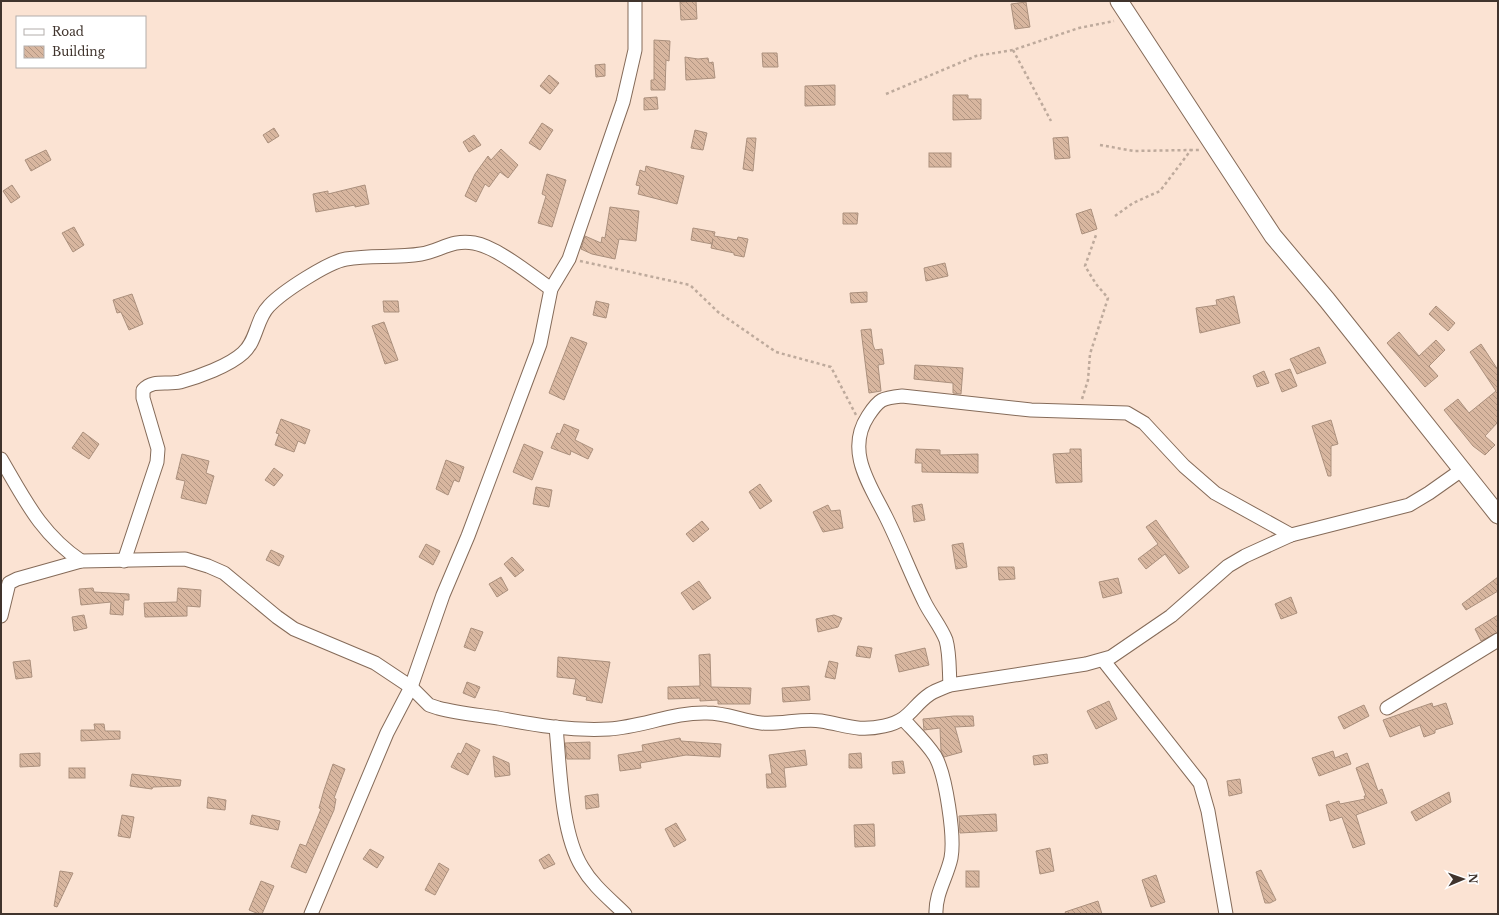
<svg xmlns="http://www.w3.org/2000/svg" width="1499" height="915" font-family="'Libre Baskerville',serif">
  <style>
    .building { fill: url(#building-back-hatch); stroke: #ab907d }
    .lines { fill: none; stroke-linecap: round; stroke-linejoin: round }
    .minor-casing { stroke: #856b59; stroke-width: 15 }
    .tertiary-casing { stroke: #856b59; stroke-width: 19 }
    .path { stroke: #beaa9c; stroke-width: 2.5; stroke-dasharray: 3 3; stroke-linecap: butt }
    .minor { stroke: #fff; stroke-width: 13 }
    .tertiary { stroke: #fff; stroke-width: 17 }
  </style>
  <defs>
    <pattern id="building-back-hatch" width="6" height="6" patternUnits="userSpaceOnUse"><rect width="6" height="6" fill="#d8b69f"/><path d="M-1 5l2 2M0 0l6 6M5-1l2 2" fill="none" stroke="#b19582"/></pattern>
  </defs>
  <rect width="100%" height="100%" fill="#fbe3d3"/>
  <g class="building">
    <path d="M696,1L697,19L681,20L680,2Z"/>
    <path d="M1026,2L1030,27L1015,29L1011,4Z"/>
    <path d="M654,40L670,41L669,61L666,60L665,90H651V80H654Z"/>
    <path d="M762,53H777L778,67H763Z"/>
    <path d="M685,57L698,59L708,58L709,63L713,62L715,78L686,80Z"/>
    <path d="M605,64V76L596,77L595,65Z"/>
    <path d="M549,75L559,83L550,94L540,86Z"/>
    <path d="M835,85V105L805,106V86Z"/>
    <path d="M953,95H968V99H981V119L953,120Z"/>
    <path d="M657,97L658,109L644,110V98Z"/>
    <path d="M542,123L553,130L540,150L529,143Z"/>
    <path d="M274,128L279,136L268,143L263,135Z"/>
    <path d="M695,130L707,133L703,150L691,148Z"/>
    <path d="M474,135L481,145L469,152L463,142Z"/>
    <path d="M1068,137L1070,158L1055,159L1053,138Z"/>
    <path d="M747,138H756L753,171L743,169Z"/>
    <path d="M501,149L518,165L508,178L500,172L489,187L485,184L476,202L465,196L475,174L488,156L491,160Z"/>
    <path d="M46,150L51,160L31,171L25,160Z"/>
    <rect x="929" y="153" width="22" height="14"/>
    <path d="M646,166L684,176L677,204L638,194L640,186L636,185L640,170L645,172Z"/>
    <path d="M547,174L566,180L552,227L538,223L546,196L542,194Z"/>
    <path d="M12,185L20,197L11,203L3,191Z"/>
    <path d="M365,185L369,204L355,207V205L316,212L313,194L328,191V194Z"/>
    <path d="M610,207L639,211L636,241L619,239L615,259L592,254L581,249L585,236L601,243L602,237L605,238Z"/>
    <path d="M1091,209L1097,229L1082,234L1076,214Z"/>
    <path d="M843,213H858L857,224H843Z"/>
    <path d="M74,227L84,245L73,252L62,233Z"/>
    <path d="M693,228L715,232L714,236L737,240L738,237L748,239L744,257L734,255V253L711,248L713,239L712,244L691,240Z"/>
    <path d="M945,263L948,276L926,281L924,268Z"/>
    <path d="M867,292V302L851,303L850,293Z"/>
    <path d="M132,294L143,324L129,330L121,312L117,313L113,300Z"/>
    <path d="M1234,296L1240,323L1200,333L1196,308L1217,305L1216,300Z"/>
    <path d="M383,301H398L399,312H384Z"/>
    <path d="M596,301L609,304L606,318L593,315Z"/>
    <path d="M1436,306L1455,323L1448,331L1429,314Z"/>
    <path d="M384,322L398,360L385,364L372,326Z"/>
    <path d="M871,329L873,345L875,350L882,349L884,364L878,365L881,391L869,393L861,330Z"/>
    <path d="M1399,332L1419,356L1436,340L1445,350L1429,366L1438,376L1425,387L1387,343Z"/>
    <path d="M571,337L587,343L564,400L549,393Z"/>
    <path d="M1481,344L1498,370V422L1485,436L1495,445L1485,455L1473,446L1444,410L1458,399L1469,413L1496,391L1470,352Z"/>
    <path d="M1319,347L1326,363L1297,374L1290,359Z"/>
    <path d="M915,365L963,368L961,394L953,393V383L914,379Z"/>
    <path d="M1290,369L1297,386L1282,392L1275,374Z"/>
    <path d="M1264,371L1269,383L1257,387L1253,376Z"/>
    <path d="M281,419L310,430L305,444L298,441L294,452L275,445L279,434L276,433Z"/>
    <path d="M1331,420L1338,444L1331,446V476H1328L1312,426Z"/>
    <path d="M564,424L579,430L575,440L593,449L588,459L571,451L570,455L551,448L557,433L560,434Z"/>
    <path d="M83,432L99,444L89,459L72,448Z"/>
    <path d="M524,444L543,452L532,480L513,472Z"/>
    <path d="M916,449L940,450V455L978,454V473L922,472V463H915Z"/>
    <path d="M1070,449H1081L1082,482L1056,483L1053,454L1070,453Z"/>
    <path d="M182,454L209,461L206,473L214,476L206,504L181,498L185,481L176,479Z"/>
    <path d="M446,460L464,467L459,482L454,480L448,495L436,489Z"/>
    <path d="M274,468L283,475L274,486L265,480Z"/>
    <path d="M760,484L772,501L760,509L749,492Z"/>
    <path d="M536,487L552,490L549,507L533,504Z"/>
    <path d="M922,504L925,520L914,522L912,506Z"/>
    <path d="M828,505L831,511L840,510L843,528L823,532L813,512Z"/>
    <path d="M1156,520L1189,567L1179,574L1165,554L1146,569L1138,559L1158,544L1146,527Z"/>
    <path d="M702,521L709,529L693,542L686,534Z"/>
    <path d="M963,543L967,567L956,569L952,545Z"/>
    <path d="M426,544L440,551L433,565L419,557Z"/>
    <path d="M271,550L284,556L279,566L266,560Z"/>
    <path d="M512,557L524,570L515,577L504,564Z"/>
    <path d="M998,567H1014L1015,579L999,580Z"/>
    <path d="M501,577L508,590L497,597L489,584Z"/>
    <path d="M1498,577V591L1466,610L1462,604Z"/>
    <path d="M1118,578L1122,593L1103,598L1099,582Z"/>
    <path d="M699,581L711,598L693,610L681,593Z"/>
    <path d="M93,588L94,592L129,594V600H124L123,615L110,614L111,602L81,605L79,589Z"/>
    <path d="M178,588L201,590L200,607L187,606V616L145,617L144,603L177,602Z"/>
    <path d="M1291,597L1297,613L1281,619L1275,604Z"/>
    <path d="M84,615L87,628L74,631L72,617Z"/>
    <path d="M834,615L842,618L838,627L818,632L816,619Z"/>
    <path d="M1498,615V632L1481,641L1475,629Z"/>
    <path d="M471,628L483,632L475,651L464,647Z"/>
    <path d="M858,646L872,648L870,658L856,656Z"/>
    <path d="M925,648L929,665L899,672L895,655Z"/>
    <path d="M710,654L711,687L751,688L750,704H718V700L700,701V698L668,699V687L700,686L699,655Z"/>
    <path d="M558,657L610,662L602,703L586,700L587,697L573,694L576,679L557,677Z"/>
    <path d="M30,660L32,677L16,679L13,662Z"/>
    <path d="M829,661L838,663L835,679L825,677Z"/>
    <path d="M467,682L480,687L475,698L463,693Z"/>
    <path d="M809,686L810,700L783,702L782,688Z"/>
    <path d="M1109,701L1117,719L1096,729L1087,711Z"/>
    <path d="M1432,703L1433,707L1446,703L1453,724L1435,730V733L1424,737L1420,725L1390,737L1383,720Z"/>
    <path d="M1364,705L1369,716L1344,729L1338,717Z"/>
    <path d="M954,716H973L974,726L955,727L962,752L944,757L941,751L940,728L924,730L923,719Z"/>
    <path d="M94,724H104L105,731H120V739L81,741V730H95Z"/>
    <path d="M680,738L681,741L721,744L720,757L686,755L640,763L641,768L620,771L618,755L643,751L642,745Z"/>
    <path d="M590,742V759H567L565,743Z"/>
    <path d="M466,743L480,750L468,775L451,767L458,753L461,754Z"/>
    <path d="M805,750L807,765L784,768L786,787L767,788L766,774H772L769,755Z"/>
    <path d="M1333,751L1335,758L1347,753L1351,764L1319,776L1312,758Z"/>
    <path d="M40,753V766L20,767V754Z"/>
    <path d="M861,753L862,768H849V754Z"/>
    <path d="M1047,754L1048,763L1034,765L1033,756Z"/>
    <path d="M493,756L509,763L510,775L495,777Z"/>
    <path d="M903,761L905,773L893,774L892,762Z"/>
    <path d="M1368,763L1378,791L1382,789L1387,803L1356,815L1365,844L1353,848L1342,817L1330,821L1326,805L1339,801L1340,804L1365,799L1364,796H1366L1356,768Z"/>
    <path d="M333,764L345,769L334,798L336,799L334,810L306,873L291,867L300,844L306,846L321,809L319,808L324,790Z"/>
    <rect x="69" y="768" width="16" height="10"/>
    <path d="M132,774L181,780L180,786L153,787L152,789L130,786Z"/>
    <path d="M1240,779L1242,793L1229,796L1227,781Z"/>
    <path d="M1449,792L1451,802L1416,821L1411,812Z"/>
    <path d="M598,794L599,807L586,809L585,796Z"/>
    <path d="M208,797L226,800L225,810L207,808Z"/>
    <path d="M996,814L997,831L960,833L959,816Z"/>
    <path d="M122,815L134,817L130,838L118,836Z"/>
    <path d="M252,815L280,821L278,830L250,824Z"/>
    <path d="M676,823L686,840L674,847L665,829Z"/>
    <path d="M874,824L875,846L855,847L854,825Z"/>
    <path d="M1050,848L1054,871L1040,874L1036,851Z"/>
    <path d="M370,849L384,857L377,868L363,859Z"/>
    <path d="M549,854L555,864L544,869L539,860Z"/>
    <path d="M439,863L449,869L435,895L425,890Z"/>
    <path d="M1261,870L1276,900L1270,903H1265L1256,872Z"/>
    <path d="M60,871L73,873L57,907L54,906Z"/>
    <rect x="966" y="871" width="13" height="16"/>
    <path d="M1156,875L1165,902L1151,907L1142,880Z"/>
    <path d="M261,881L274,886L262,914H259L249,910Z"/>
    <path d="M1098,901L1102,914H1066L1065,912Z"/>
  </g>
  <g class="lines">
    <defs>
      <g id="minor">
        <path d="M1,459C25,500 41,534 81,561"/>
        <path d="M124,561L157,462L158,449L143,398V390C153,379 167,385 180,382C198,377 229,366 243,353C257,341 256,319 269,306C282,292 328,262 346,259C371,255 396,258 421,254C440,251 452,239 474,243C497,247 531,275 551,289"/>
        <path d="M1,616L9,583L17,579L81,561L185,559L208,566L224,573L277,617L294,629L375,663L411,687L429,705L438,708C457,713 478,715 498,718C535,725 571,731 609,729C642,727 674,712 707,713C726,713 743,721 761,723C781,725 801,718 821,721C846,725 858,732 884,726C911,720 911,707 930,694C936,690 943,688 950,685L1086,664L1111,657L1171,616L1228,566L1245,556L1291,535L1409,505L1429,493L1463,469"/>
        <path d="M1103,660L1200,783L1208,811L1226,914"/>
        <path d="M950,685C949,671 950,654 946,640C941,627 931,615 925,603C911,575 900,545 886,517C870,485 845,451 868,416C879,399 882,398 902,396L1031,410L1127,413L1144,423L1184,466L1215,493L1291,535"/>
        <path d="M1387,708L1498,640"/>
        <path d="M903,719C914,731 926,742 935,756C946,775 955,837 951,858C947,877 935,894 936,914"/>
        <path d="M556,727C560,768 561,833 582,867C593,886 610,899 625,914"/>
        <path d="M311,914L387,733L411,687L443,595L468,536L540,344L551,289L569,259L623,102L635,50V1"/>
      </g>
      <path id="tertiary" d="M1119,1L1273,236L1327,300L1498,515"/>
    </defs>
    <use href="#minor" class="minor-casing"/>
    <use href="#tertiary" class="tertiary-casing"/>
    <g class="path">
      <path d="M1013,50L1051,121"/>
      <path d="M886,94L976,56L1013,50L1079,28L1114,21"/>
      <path d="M1100,145L1134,151L1191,150"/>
      <path d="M1115,216L1133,203L1160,191L1191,150H1199"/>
      <path d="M580,261L690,285L718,312L776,352L831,367L856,415"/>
      <path d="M1082,399L1088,380L1090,354L1108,298L1096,284L1085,266L1096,235"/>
    </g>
    <use href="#minor" class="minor"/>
    <use href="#tertiary" class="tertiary"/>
  </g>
  <rect width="1499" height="915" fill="none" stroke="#40342d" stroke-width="4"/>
  <rect x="16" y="16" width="130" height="52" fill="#ffffff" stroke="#b3aeab"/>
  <rect x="24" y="29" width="20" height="6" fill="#ffffff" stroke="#b3aeab"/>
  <text x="52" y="36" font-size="12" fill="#40342d">Road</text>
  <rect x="24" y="46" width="20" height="12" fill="url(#building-back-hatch)" stroke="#b3aeab"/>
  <text x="52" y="56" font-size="12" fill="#40342d">Building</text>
  <g transform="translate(1463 879) rotate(88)" stroke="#ffffff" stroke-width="3" paint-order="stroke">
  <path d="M0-3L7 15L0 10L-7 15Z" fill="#40342d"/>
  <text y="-6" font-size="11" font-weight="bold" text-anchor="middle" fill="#40342d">N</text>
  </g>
</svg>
